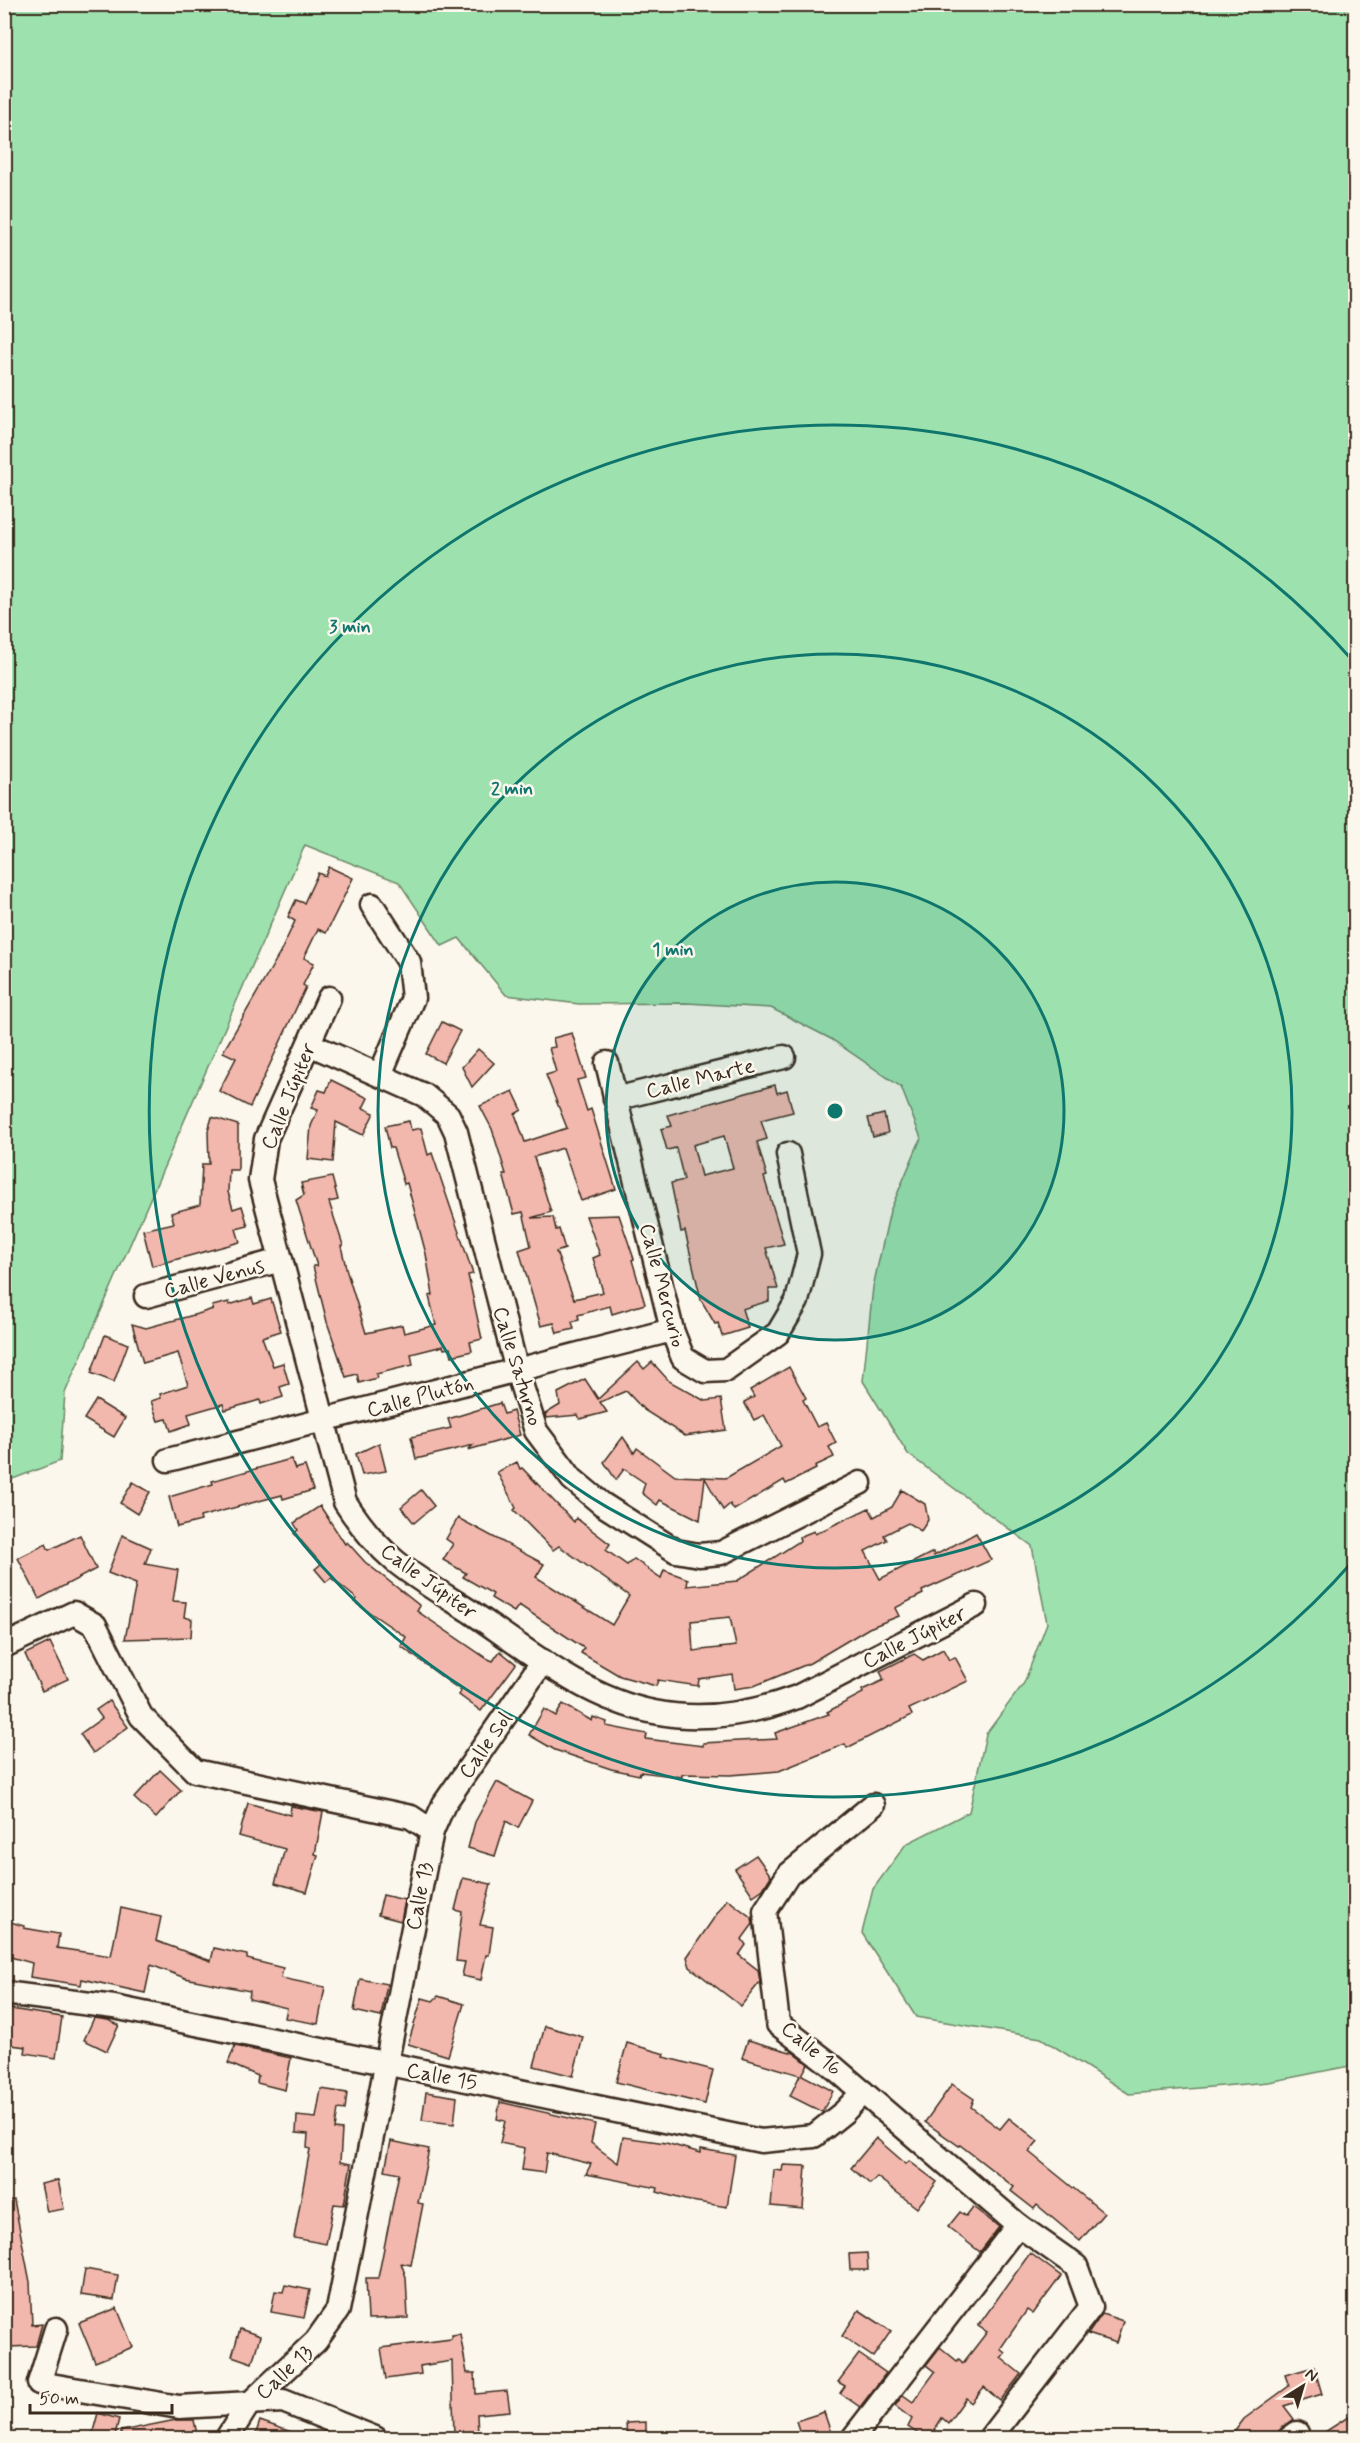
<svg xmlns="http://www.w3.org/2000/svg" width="1360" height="2443" font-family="Mynerve,sans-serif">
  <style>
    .green { fill: #9de2ae; stroke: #6c8666; stroke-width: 1.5 }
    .building { fill: #f2b8ad; stroke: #3b2a1e; stroke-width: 1.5; fill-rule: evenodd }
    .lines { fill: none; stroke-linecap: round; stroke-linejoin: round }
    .minor-casing { stroke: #3b2a1e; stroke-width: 27 }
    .minor { stroke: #fbf7ec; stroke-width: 22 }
    .ring { fill: none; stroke: #0f766e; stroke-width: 3 }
    .labels { text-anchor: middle; stroke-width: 5; stroke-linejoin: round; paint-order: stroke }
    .street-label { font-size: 21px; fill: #3b2a1e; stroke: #fbf7ec }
    .centre { fill: #0f766e; stroke: #fbf7ec; stroke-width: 3 }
    .ring-label { font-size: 18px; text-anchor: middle; font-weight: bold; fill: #0f766e; stroke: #fbf7ec; stroke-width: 5; stroke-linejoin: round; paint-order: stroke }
  </style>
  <rect width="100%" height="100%" fill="#fbf7ec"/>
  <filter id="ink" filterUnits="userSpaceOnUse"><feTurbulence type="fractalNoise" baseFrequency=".0167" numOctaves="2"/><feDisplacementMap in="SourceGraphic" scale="12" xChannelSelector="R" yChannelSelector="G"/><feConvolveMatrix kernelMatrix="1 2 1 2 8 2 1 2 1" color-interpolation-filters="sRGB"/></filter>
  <g filter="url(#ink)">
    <path class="green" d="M5,4L1355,5V2065L1269,2082L1129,2094L1041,2038L916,2017L862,1933L873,1889L906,1844L969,1812L986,1734L1024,1683L1047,1623L1032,1546L908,1454L863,1381L873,1287L890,1211L921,1138L901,1087L831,1039L771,1008L687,1003L579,1004L506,995L459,938L442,946L399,882L305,845L65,1393L60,1461L5,1482Z"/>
    <g class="building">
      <path d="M329,867L353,878L326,933L318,929L304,958L314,963L303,985L306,987L250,1107L219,1091L236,1058L223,1052L280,953L295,921L288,917L296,900L304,903L318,873L325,876Z"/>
      <path d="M442,1022L460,1031L443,1063L426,1054Z"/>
      <path d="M572,1033L586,1078L577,1080L587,1111L591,1109L616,1189L581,1201L563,1148L534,1157L551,1212L531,1218L553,1217L556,1230L559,1229L565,1249L556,1252L574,1299L603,1292L593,1258L600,1255L586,1216L619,1215L634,1259L632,1260L645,1304L612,1314L610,1306L578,1315L579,1320L572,1322L574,1329L557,1333L554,1323L541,1326L519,1250L531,1246L523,1212L514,1214L503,1174H506L492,1129L480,1106L513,1091L522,1110L515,1114L525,1142L567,1128L546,1075L556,1072L549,1048L555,1047L553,1038Z"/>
      <path d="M478,1049L494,1063L472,1087L462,1067Z"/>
      <path d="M331,1080L368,1098L363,1108L374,1113L363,1135L336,1122L333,1162L308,1159L311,1126L318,1110L311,1108L319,1090L326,1092Z"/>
      <path d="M775,1085L777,1093L787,1090L793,1112L761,1120L767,1139L757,1142L767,1176L764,1177L784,1244L766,1248L778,1289H769V1301L742,1309L748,1328L722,1336L718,1323L715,1324L701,1300L685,1231L681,1232L671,1183L684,1180L676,1148L667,1150L661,1129L672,1126L668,1115ZM724,1136L733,1168L701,1176L693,1145Z"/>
      <path d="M884,1114L888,1133L873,1137L868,1118Z"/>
      <path d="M212,1117L238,1125V1170H229L228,1192L233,1209L242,1206L248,1226L236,1229L240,1242L152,1266L143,1230L174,1223L171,1213L200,1205L202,1164H209L208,1131Z"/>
      <path d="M409,1121L411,1130L421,1128L428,1155L432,1153L465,1250L473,1274L468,1275L482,1339L470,1342L472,1351L452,1356L450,1348L444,1349L443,1346L411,1354L413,1365L376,1374L377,1378L359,1383L357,1374L346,1377L327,1322L313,1266H317L296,1200L304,1195L301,1183L332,1177L338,1200L329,1202L343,1245L341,1246L347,1272L366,1333L402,1325L404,1333L436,1325L429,1296L433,1295L426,1254L407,1183L404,1184L393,1148H390L385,1126Z"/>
      <path d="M252,1298L254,1304L271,1299L281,1331L262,1337L273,1366L283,1363L289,1384L280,1387L283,1397L261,1404L260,1400L225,1410L223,1404L188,1414L191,1424L171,1431L167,1419L158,1421L151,1401L161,1398L160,1394L188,1385L178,1353L143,1363L132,1324L146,1328L201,1313L213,1309L212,1306L229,1302V1305Z"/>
      <path d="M105,1335L128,1344L114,1382L91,1373Z"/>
      <path d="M638,1362L644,1369L652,1362L669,1381L705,1401L721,1399L726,1430L685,1436L644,1410L626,1391L600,1402L607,1412L580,1419L578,1415L546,1418L545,1414L560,1405L558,1393L585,1379L598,1399Z"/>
      <path d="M789,1367L806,1398L803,1400L817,1427L826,1423L836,1443L829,1447L834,1457L815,1466L816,1469L786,1484L784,1480L734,1510L730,1504L723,1510L705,1478L700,1520L660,1500L657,1505L642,1493L645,1483L624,1469L616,1480L604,1462L623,1437L634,1453L637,1448L675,1476L726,1478L781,1446L764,1415L754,1420L744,1402L754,1397L750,1390Z"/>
      <path d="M96,1400L125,1418L114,1437L84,1419Z"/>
      <path d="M500,1403L504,1414L513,1411L520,1435L468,1450L473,1445L416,1459L411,1437L451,1428L448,1419Z"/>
      <path d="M379,1443L386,1471L362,1475L356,1454Z"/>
      <path d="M291,1459L295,1469L305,1466L313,1490L283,1499L282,1495L255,1502L200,1517L201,1521L177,1527L169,1497L213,1484L212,1481Z"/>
      <path d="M517,1462L520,1469L522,1468L574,1522L576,1518L610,1544L606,1550L627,1565L634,1559L661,1578L664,1570L688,1579L687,1586L737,1581L800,1541L799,1537L814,1531L815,1534L869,1508L874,1517L892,1507L902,1490L925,1504L928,1520L921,1531L908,1523L884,1535L887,1540L865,1551L880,1579L933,1552L934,1556L976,1533L991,1560L922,1591L923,1594L895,1608L899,1616L869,1628L810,1663L754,1686L734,1689L732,1674L699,1679L698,1686L658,1680L656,1686L620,1676L581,1653L584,1648L519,1605L514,1612L491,1598L493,1594L463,1577L466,1573L443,1560L453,1544L446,1539L458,1518L544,1564L536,1577L612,1625L629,1596L559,1546L553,1550L514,1510L516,1508L497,1472ZM730,1617L736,1646L693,1651L691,1621Z"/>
      <path d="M133,1482L150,1492L137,1514L120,1503Z"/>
      <path d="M421,1490L434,1506L414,1523L401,1507Z"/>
      <path d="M320,1506L345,1544L347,1542L365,1562L420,1606L417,1611L486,1658L493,1661L500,1651L516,1664L481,1711L459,1695L461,1691L401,1646L406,1637L354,1602L357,1599L331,1578L326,1582L315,1569L321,1564L294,1533L298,1530L294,1523Z"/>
      <path d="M80,1535L96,1569L39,1599L18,1558L46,1544L49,1550Z"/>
      <path d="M122,1535L151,1548L145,1564L178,1570L173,1601L186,1602L184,1617L192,1619L191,1637L125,1639L136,1584L108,1573Z"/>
      <path d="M50,1642L68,1679L42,1691L25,1654Z"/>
      <path d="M943,1649L949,1660L955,1657L968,1681L909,1709L912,1715L847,1748L845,1744L779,1771L730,1775L682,1774V1777L640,1772L639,1775L611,1769L555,1750L529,1735L544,1709L556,1716L563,1704L592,1721L593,1717L607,1722L606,1726L647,1734L646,1739L703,1746V1743L777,1739L775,1733L829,1714L827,1712L863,1693L862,1690L884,1680L880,1671L914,1654L923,1660Z"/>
      <path d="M109,1701L128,1727L93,1753L80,1734L102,1718L96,1710Z"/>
      <path d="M160,1770L181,1790L156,1818L134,1798Z"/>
      <path d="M497,1782L532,1801L518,1828L506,1821L495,1856L468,1848L475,1822Z"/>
      <path d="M248,1803L290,1815L291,1806L323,1812L315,1854L318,1855L307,1892L275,1883L285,1849L239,1836Z"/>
      <path d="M756,1855L771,1876L763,1889L753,1896L735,1869Z"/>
      <path d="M463,1878L491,1884L480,1925L493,1927L489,1955H486L481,1980L462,1976L465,1962L456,1961L462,1912L455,1910Z"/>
      <path d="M383,1895L405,1900L401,1921L378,1915Z"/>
      <path d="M727,1899L752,1918L753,1924L742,1939L746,1945L739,1955L758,1970L760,1982L741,2006L690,1967L687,1957Z"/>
      <path d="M121,1908L161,1917L156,1941L211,1961L214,1948L247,1955V1959L283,1968L281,1978L325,1987L318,2024L285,2018L287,2008L249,1999L250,1991L185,1978L151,1965L145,1993L82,1979L81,1985L30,1977L32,1963L7,1956L10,1944L4,1942V1920L24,1926V1928L59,1934L57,1948L111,1956Z"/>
      <path d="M360,1979L387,1984L381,2017L354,2011Z"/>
      <path d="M438,1996L464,2004L448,2056L408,2044L422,1998L433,2001Z"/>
      <path d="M4,2008L62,2017L56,2058L25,2053L26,2047L4,2044Z"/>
      <path d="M94,2018L108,2020L119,2025L107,2051L84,2040Z"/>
      <path d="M545,2026L583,2037L573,2076L534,2066Z"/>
      <path d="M748,2040L794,2053L808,2064L802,2075L833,2091L822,2112L790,2096L800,2075L742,2058Z"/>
      <path d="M627,2043L665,2054L664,2057L713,2070L705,2104L616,2082Z"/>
      <path d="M235,2046L291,2058L285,2090L257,2083L258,2076L228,2063Z"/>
      <path d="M952,2084L974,2099L971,2107L1000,2129L1009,2118L1038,2141L1029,2152L1104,2213L1080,2241L1037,2205L1034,2209L1011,2191L1014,2187L960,2145L959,2146L925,2122Z"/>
      <path d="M321,2089L347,2093L345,2110L338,2109L335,2129L342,2130L340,2162L351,2164L344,2205L334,2204L326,2244L294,2238L310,2149L307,2148L308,2134L296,2133L297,2116L316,2118Z"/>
      <path d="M426,2092L457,2097L454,2124L422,2120Z"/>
      <path d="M500,2102L595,2124L591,2143L618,2163L623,2137L666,2143L701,2153V2149L735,2155L727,2207L685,2200L657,2192L658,2188L586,2174L591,2164L547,2153L544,2173L522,2170L525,2148L500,2143L505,2121L497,2119Z"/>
      <path d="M876,2138L906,2164L909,2161L937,2182L917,2208L877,2177L870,2184L851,2168Z"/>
      <path d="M391,2141L429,2149L418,2203L423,2204L411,2265L401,2263L406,2277L408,2318L368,2319L366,2278H378L399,2173L385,2170Z"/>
      <path d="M783,2165L806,2166L803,2209L771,2206L774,2170L782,2171Z"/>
      <path d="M58,2180L64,2209L47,2212L41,2184Z"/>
      <path d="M14,2200L30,2282L32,2325L42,2324L36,2346L8,2347L4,2304V2201Z"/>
      <path d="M973,2207L999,2227L980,2252L948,2227L960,2212L966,2216Z"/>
      <path d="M867,2253L868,2270H850L849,2254Z"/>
      <path d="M1030,2253L1061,2276L1033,2314L1027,2310L1000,2349L1005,2353L1001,2358L1021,2374L1000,2401L984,2387L971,2403L966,2398L948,2423L942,2418L929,2439H926L908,2427L912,2419L895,2406L903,2395L913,2402L935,2372L926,2365L940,2347L957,2361L959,2359L963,2363L987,2332L978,2326Z"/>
      <path d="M85,2269L118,2275L114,2300L81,2295Z"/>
      <path d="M285,2285L310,2290L304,2318L271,2312L275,2291L283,2292Z"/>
      <path d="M117,2308L133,2347L95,2362L79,2323Z"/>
      <path d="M859,2310L891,2331L873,2357L842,2336Z"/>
      <path d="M1102,2314L1123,2321L1116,2343L1088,2334Z"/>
      <path d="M240,2329L260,2336L252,2363L232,2356Z"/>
      <path d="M460,2334L467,2373H475L476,2394L507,2391L510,2411L477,2414L478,2435L454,2436L452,2361L420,2366L421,2374L386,2379L381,2348L451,2339V2335Z"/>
      <path d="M859,2354L886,2373L860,2407L840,2393L845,2386L838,2382Z"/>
      <path d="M1314,2367L1322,2394L1284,2406L1294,2419L1268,2439H1229L1244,2419L1289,2386L1285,2375Z"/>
      <path d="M824,2412L833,2439H802L796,2421Z"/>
      <path d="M98,2413L119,2419L114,2439H91Z"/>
      <path d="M1348,2417L1356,2429V2439H1314Z"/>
      <path d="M176,2420H194L198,2439H121V2431Z"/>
      <path d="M260,2421L303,2436V2439H254Z"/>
      <path d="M646,2422V2439H627L626,2423Z"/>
    </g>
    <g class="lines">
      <defs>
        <g id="minor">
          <path d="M372,905L409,962L413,998L380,1075"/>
          <path d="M329,998L266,1139L260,1180L345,1502C359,1524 375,1544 395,1561C418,1580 446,1596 471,1612C527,1650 586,1699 654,1712C703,1722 751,1714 797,1697L976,1605"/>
          <path d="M309,1044L424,1095L448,1115L456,1132L517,1371L536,1431L572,1479L602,1504L676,1551L699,1555L721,1553L860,1483"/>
          <path d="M607,1063L672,1330L683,1358L705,1371L726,1370L778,1333L797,1301L809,1254L788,1154"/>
          <path d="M615,1099L784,1057"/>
          <path d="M146,1296L281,1260"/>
          <path d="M168,1460L672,1330"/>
          <path d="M4,1646L74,1613L95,1625L141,1716L195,1771L411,1817L432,1831L338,2310L316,2341L248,2405L227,2438"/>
          <path d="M873,1805L788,1875L765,1911L778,2024L830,2064L1018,2225L1076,2266L1091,2307L990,2438"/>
          <path d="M432,1831L444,1804L543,1661"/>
          <path d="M4,1993L114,2007L761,2141L814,2136L844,2112L863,2092"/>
          <path d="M56,2329L39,2383L179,2407L283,2401L375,2438"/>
          <path d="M853,2438L1018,2225"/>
          <path d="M1290,2438L1297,2433"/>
        </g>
      </defs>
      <use href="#minor" class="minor-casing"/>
      <use href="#minor" class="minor"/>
    </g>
  </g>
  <circle cx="835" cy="1111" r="229" fill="#0f766e" fill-opacity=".12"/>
  <g class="ring">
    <circle cx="835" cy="1111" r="229"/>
    <circle cx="835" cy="1111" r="457"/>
    <path d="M1353 1561A686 686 0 1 1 1353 661"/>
  </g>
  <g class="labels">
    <g class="street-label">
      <text transform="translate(700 1078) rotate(-14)" y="7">Calle Marte</text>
      <text transform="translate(288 1096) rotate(-68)" y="7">Calle Júpiter</text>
      <text transform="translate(214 1278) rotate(-15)" y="7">Calle Venus</text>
      <text transform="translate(663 1285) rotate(75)" y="7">Calle Mercurio</text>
      <text transform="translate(518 1366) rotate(73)" y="7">Calle Saturno</text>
      <text transform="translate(420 1396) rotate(-15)" y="7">Calle Plutón</text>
      <text transform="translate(429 1581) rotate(36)" y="7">Calle Júpiter</text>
      <text transform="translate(914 1637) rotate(-27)" y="7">Calle Júpiter</text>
      <text transform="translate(485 1745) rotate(-55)" y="7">Calle Sol</text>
      <text transform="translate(419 1896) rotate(-79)" y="7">Calle 13</text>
      <text transform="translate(812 2048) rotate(40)" y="7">Calle 16</text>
      <text transform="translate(442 2076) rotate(11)" y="7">Calle 15</text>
      <text transform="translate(284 2372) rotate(-43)" y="7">Calle 13</text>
    </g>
  </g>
  <circle cx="835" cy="1111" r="9" class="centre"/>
  <g class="ring-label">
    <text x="350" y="632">3 min</text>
    <text x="512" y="794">2 min</text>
    <text x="673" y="955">1 min</text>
  </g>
  <rect width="1360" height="2443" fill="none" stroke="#fbf7ec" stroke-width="24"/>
  <rect x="12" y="12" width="1336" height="2419" fill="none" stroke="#3b2a1e" stroke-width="2" filter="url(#ink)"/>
  <g transform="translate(1303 2386) rotate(37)" stroke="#fbf7ec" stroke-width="4.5" paint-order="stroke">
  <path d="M0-4.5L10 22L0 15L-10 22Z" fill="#3b2a1e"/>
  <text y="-9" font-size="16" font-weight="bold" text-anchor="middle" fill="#3b2a1e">N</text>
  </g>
  <path d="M30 2404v9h142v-9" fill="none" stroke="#3b2a1e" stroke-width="3"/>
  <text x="39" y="2404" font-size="18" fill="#3b2a1e" stroke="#fbf7ec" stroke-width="4.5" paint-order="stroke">50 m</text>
</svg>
